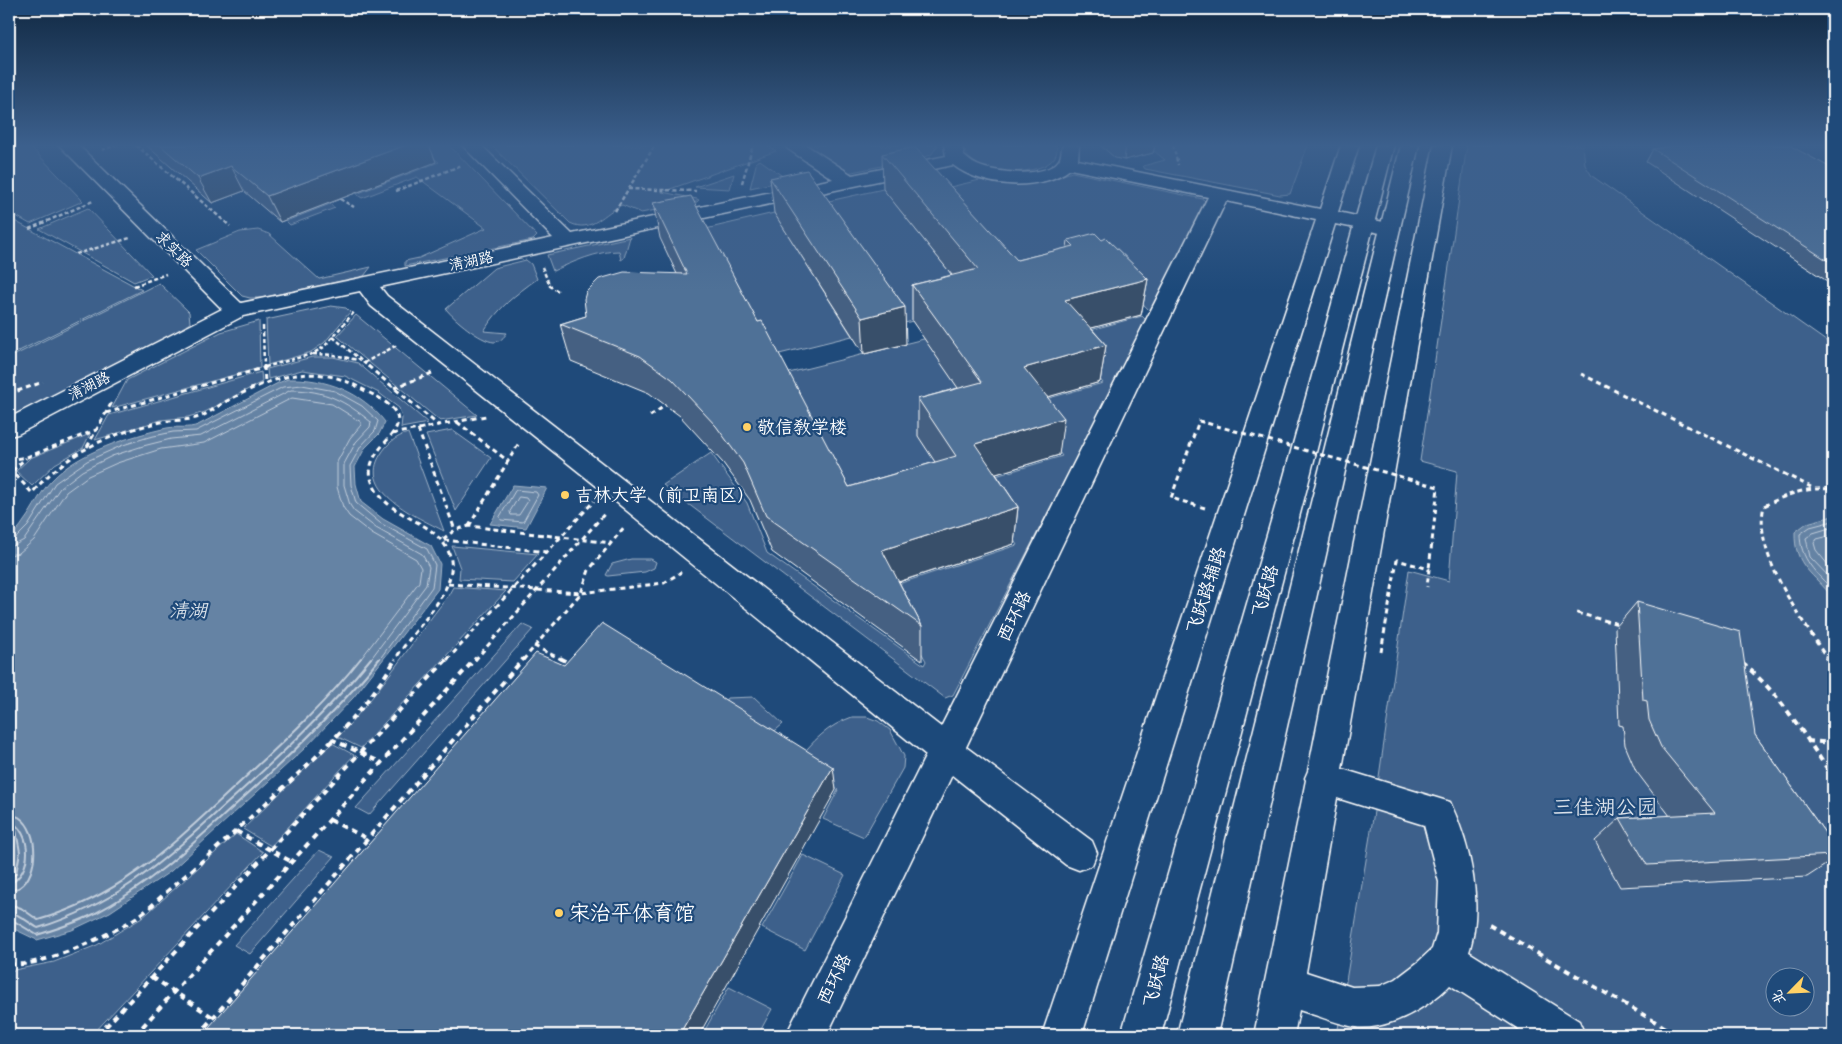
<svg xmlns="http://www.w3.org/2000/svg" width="1842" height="1044" font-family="Mynerve,'LXGW WenKai TC',sans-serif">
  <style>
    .green { fill: #3c618b; stroke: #9eb0c5; fill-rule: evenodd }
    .water { fill: #6583a4; stroke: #a3b5c8 }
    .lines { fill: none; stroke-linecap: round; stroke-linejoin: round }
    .shore-far1 { stroke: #c1cddb; stroke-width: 1 }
    .shore { stroke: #c1cddb; stroke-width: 2 }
    .minor-casing { stroke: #fff; stroke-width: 3 }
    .major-casing { stroke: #fff; stroke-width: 3 }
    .path-far2 { stroke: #fff; stroke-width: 2.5; stroke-dasharray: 4 2.5; stroke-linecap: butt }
    .path-far1 { stroke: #fff; stroke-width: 3; stroke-dasharray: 5 4; stroke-linecap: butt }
    .path { stroke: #fff; stroke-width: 4; stroke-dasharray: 6 5; stroke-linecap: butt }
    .minor { fill: #1f4a7a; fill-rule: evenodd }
    .major { fill: #1f4a7a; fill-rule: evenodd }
    .path-bridge { stroke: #fff; stroke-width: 3; stroke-dasharray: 5 4; stroke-linecap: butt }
    .wall { fill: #456182; stroke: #fff }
    .shaded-wall { fill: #384f6a; stroke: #fff }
    .building { fill: #507197; stroke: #fff }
    .poi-dot { fill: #ffd166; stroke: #1f4a7a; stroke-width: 2 }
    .labels { text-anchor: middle; stroke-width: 4.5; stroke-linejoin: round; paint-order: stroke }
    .far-street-label { font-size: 15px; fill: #fff; stroke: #1f4a7a }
    .poi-label { font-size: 18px; fill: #fff; stroke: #1f4a7a; text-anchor: start }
    .street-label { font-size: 18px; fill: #fff; stroke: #1f4a7a }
    .water-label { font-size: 19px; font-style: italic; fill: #d8e0e8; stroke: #1f4a7a }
    .near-park-label { font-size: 21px; fill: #d8dfe8; stroke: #1f4a7a }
    .near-poi-label { font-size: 21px; fill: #fff; stroke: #1f4a7a; text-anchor: start }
  </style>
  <rect width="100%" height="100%" fill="#1f4a7a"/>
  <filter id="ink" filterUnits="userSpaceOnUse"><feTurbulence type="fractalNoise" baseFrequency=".02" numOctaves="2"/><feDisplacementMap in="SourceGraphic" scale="10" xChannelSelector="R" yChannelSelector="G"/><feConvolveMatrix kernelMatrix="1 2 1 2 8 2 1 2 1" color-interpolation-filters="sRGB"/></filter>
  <g filter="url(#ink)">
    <g class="green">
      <path d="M9,145H29L83,201L30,224L9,212Z"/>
      <path d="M432,145H449L537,236L533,240L405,266V261L419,258L486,228L417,177L362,198L356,194L439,162L423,150L433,146Z"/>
      <path d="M491,145H767L776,151L662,192L697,199L699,200L697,202L641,213L622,205C604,212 592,234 570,223Z"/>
      <path d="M804,145H938L931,155L921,158L847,173Z"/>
      <path d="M964,145H1056C1067,179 964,182 964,145Z"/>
      <path d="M1147,145H1308L1290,194L1280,195L1145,169L1143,166L1165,160Z"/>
      <path d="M1467,145H1583L1585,165L1592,176L1833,346V1035H1337L1373,818L1409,570L1449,581L1457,471L1420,461ZM1774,976H1804V1006H1774Z"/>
      <path d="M760,160L788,180L750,188L757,161Z"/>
      <path d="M1072,172L1203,199L1206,202L1153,308L1149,310L1098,257L1030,275L950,187L980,180L998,184H1024L1041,182Z"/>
      <path d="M734,174L730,189L695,187Z"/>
      <path d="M883,189L976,305L893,326L811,205Z"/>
      <path d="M330,204L335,208L290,225L286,221Z"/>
      <path d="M88,208L152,275L134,282L39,229Z"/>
      <path d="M774,213L852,336L763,358L697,231Z"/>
      <path d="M9,218L142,290L9,356Z"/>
      <path d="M258,230L269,234L319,279L371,267L364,276L261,298H250L242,296L196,250L240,232Z"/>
      <path d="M630,237L624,258L621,260L619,251C597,251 573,262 553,271L547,255Z"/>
      <path d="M526,260L531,264L537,279C516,294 497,309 484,331L507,333C504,337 500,342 494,342C480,341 454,319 446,309L494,268Z"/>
      <path d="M159,283L189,312L190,323L168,337L9,419V358Z"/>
      <path d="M331,306L346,308L350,312L324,343L311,352L268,365L266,320Z"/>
      <path d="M356,315L477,415L440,421L337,336Z"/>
      <path d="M1142,316L1147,321L953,695L945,698L663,485L711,453L747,503L767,553L924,665L926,661L886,588L1017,545L976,482L1062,456L1024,405L1103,383L1064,337Z"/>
      <path d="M999,320L946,369L979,419L954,493L852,524L777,376Z"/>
      <path d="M259,321L260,368L112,408L127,380L221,332Z"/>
      <path d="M312,357H333L358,363L428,423L401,428L402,418L399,408L379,393L345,376L302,370L268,379L267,369Z"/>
      <path d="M261,372L262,382L205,412L188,417L161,420L95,440L109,415Z"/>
      <path d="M452,430L491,458L456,511L426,435Z"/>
      <path d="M408,433L444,531C418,517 356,492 381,454C388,443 395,437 408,433Z"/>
      <path d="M90,434L83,448L55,464L32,486L16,471L30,458Z"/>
      <path d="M452,546L538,554L513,582L459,579L460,568Z"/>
      <path d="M631,559H651L656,562L654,568L645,572L608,576L606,575L612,564Z"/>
      <path d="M453,587L506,591L361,748L338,737C379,694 411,643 448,596Z"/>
      <path d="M522,624L533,629L369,815L356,808Z"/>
      <path d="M754,697L783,724L763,741L717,713L727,698Z"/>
      <path d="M852,717H867L878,721L890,730L904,756L903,768L864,837L823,819L838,790L797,761C813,741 827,726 852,717Z"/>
      <path d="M332,743L354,755L271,846L243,829Z"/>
      <path d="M236,834L263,852L92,1035H9V971L54,962L97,945L142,918Z"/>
      <path d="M319,850L334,857L250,954L234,945Z"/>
      <path d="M803,855L845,875L805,950L762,928Z"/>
      <path d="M729,987L772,1009L758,1035H702Z"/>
    </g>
    <g class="water">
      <path d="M288,379C326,378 362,392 385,422L379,434L365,448L355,467L356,484L361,502L383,519L431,546L440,564L438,589L353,698L305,748L171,871L110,912L72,930L37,940L14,929L9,920V883L15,853L9,826V539C14,533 20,528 24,521C34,508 40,492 52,480C78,452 131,436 167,428C178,426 188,429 198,425L278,383Z"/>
      <path d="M513,485L547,488L526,528L490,524Z"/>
      <path d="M1833,516V598C1814,573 1794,567 1795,532L1807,523Z"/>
    </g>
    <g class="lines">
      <g class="shore-far1">
        <path d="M516,490L536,492L538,495L523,522L501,520L500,517Z"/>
        <path d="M519,497L526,498L528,501L519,515H511L510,512Z"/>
        <path d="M1833,521L1810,527L1800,534C1800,559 1816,573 1833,590"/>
        <path d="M1833,527L1813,533L1806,538L1810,557L1833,581"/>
        <path d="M1833,535L1817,539L1814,543L1816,550L1833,571"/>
        <path d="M9,542L15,539L28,526L55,483L87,461L123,445L149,437L173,432L196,431L283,387L302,385L335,391L362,406L378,421L375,431L361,446L350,466L351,485L356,503L380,523L427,549L435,565L432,587L379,660"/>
        <path d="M9,548L24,540L60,488L82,471L112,456L143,446L171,439L201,436L291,390C325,390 345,401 371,422L370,427L356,442L344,464V485L350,505L354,511L376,528L422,554L429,567L426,585L370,660"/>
        <path d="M9,555L19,553L34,540L66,492L88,476L117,463L161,449L204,443L292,398L332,404L361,422V425L350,438L337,462V487L343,507L349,516L372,534L416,559L421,568L419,582L360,660"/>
      </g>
      <g class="shore">
        <path d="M9,814C12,815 17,816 20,818C39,831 39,874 20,887C17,889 12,890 9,891"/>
        <path d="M9,821C33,831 33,874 9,884"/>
        <path d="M9,827L16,831L20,852L16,874L9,877"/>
        <path d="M9,904L21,908L38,920C123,896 176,841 239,783C282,743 325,704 361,658"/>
        <path d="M9,912C18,913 29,923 38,928C123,902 168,856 232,799C281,755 329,710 371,658"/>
        <path d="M9,918L37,935C56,929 76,923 94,914C151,885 197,840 244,797C292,754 339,709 380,658"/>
      </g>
      <defs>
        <g id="minor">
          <path d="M59,145H78L241,303L553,238L462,145H481L572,234L833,179L788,149L785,145H806L852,175L946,156L944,145H962L964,156C968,159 972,163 977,165C995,173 1046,179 1059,160C1062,156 1061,149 1063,145H1079L1078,160L1320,209L1341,145H1359L1338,212L1397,225L1400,229L1397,233L1390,235L1335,224L1082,1035H1042L1316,220L1226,201L966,747L1092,841L1097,853L1092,865L1079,870L1066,865L952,775L827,1035H786L926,755L594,484L371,306L360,291L243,316L18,434L9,436V418L222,309ZM953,165C982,188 1041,192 1070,169L1208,197L941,727L387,296L380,287Z"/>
          <path d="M1434,145H1452L1342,769L1450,802C1471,847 1484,904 1469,952L1579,1021L1585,1035H1528L1450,985C1428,1008 1383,1034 1350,1026C1333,1022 1316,1015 1299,1010L1294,1035H1254L1306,780L1305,778L1308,771ZM1337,798L1424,825L1439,882L1437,933L1432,949L1417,963L1396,979L1380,986L1352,987L1306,972Z"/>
        </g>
        <g id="major">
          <path d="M1376,145H1394L1309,480L1161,1035H1121L1283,480Z"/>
          <path d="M1401,145H1419L1217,1035H1177Z"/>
        </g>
      </defs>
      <use href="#minor" class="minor-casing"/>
      <use href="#major" class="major-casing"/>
      <g class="path-far2">
        <path d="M136,145L230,226"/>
        <path d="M1173,145L1178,165"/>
        <path d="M102,150L116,145"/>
        <path d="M742,183L753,145"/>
        <path d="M628,189L696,191"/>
        <path d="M396,191L462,165"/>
        <path d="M340,199L354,207"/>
        <path d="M615,211L655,145"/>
        <path d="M29,229L93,201"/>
        <path d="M76,254L130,238"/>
        <path d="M542,267L550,286L558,291"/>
        <path d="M134,286L166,274"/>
        <path d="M263,326L264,367"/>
        <path d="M333,337L369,367"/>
        <path d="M313,354L334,355L358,360"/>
        <path d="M364,363L397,345"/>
        <path d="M265,367L312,354L324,347L355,311"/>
      </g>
      <g class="path-far1">
        <path d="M264,366L265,383"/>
        <path d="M368,366L438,425"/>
        <path d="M1581,374L1811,487"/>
        <path d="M394,388L432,373"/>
        <path d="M9,394L43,382"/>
        <path d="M106,413L270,366"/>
        <path d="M650,416L666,405"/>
        <path d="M457,422L508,461"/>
        <path d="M418,429L455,530"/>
        <path d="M392,434L486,416"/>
        <path d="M87,447L112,402"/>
        <path d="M9,460L27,457L96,430"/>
        <path d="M12,471L26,458"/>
        <path d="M9,473L12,471L32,493C65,453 111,433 161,422C174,420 187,421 199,417C208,414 216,407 225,402C270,378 313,361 360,388C371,394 384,399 392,408C417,435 351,449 376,490C386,507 407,516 424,526C490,568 419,618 395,660"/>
        <path d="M469,526L519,443"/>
        <path d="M443,539L455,530L469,526L611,543"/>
        <path d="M444,540L547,552"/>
        <path d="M448,584L581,593L664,583L681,572"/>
        <path d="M1577,613L1622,625"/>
        <path d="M534,646L563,660"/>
        <path d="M1381,652L1397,560L1429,569L1427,587"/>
        <path d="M447,660L594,501"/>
        <path d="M475,660L606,512"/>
        <path d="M523,660L581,593L589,570L625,526"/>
        <path d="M1828,660C1803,620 1752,555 1764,506C1787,494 1807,487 1833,489"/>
      </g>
      <g class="path">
        <path d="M560,658L570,663"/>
        <path d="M1827,658L1833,667"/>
        <path d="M1742,663C1781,694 1805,737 1833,777"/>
        <path d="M331,739L382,763"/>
        <path d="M1807,741L1833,743"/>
        <path d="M330,820L368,839"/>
        <path d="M236,831L292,862"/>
        <path d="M1489,925L1678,1035"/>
        <path d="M9,964C39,969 114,933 139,916C151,908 160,897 171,888C194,868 217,849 239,828C295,776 358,725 396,658"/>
        <path d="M152,977L214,1018"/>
        <path d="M98,1035L448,658"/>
        <path d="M135,1035L476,658"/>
        <path d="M198,1035L524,658"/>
      </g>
      <use href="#minor" class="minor"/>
      <use href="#major" class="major"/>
      <path class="path-bridge" d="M1205,508L1171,498L1199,421L1438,487L1429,569"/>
    </g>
    <g class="wall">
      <path d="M146,145H429L436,162L280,222L244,191L212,203Z"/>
      <path d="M1100,145H1155L1153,153L1124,160L1115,158Z"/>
      <path d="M1653,149L1833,169V285L1646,162Z"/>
      <path d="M882,154L1017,260L1067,248L1068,240H1102L1148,279L1141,315L1091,328L1106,345L1100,382L1047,397L1059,455L996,474L1018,507L1014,544L899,582L922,626V661L772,552L750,500L723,463L680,416L649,393L571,361L560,324L586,316L677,274L660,238L653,203L758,322L849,487L935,462L918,436V399L958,388L912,321V285L952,275L883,189Z"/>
      <path d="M770,178L906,344L864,354L774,213Z"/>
      <path d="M1637,602L1755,735L1833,844V860L1807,877L1620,887L1595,841L1620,818L1670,816L1636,771L1625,745L1623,726L1619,725L1615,628Z"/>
    </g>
    <g class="shaded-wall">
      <path d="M406,145H429L436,162L280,222L267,196Z"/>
      <path d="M1126,145H1155L1153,153L1124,160Z"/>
      <path d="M231,166L244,191L212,203L198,178Z"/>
      <path d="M1148,279L1141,315L1061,336L1065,300Z"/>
      <path d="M905,307L906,344L864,354L862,318Z"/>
      <path d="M1106,345L1100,382L1020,405L1024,368Z"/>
      <path d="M1064,418L1059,455L973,481L975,444Z"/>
      <path d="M1018,507L1014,544L883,587L882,550Z"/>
      <path d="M833,767L836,790L699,1035H679Z"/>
    </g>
    <g class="building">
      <path d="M160,145H406L267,196L231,166L198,178Z"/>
      <path d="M1679,145H1789L1833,169V264L1653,149Z"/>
      <path d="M915,147L1017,260L1074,246L1068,240L1095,233L1102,240L1106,238L1148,279L1065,300L1106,345L1024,368L1064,418L975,444L1018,507L882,550L922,626L766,516L743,463L716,426L672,379L640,356L560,324L586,316L584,299L586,292L599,279L624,272L687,274L653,203L691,196L758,322L762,321L849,487L956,456L918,399L982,382L912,285L978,269L882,154Z"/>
      <path d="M807,170L905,307L862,318L770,178Z"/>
      <path d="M1637,602L1740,632L1755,735L1833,844V855L1647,865L1620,818L1715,813L1661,747L1649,720L1647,701L1643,700Z"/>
      <path d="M602,623L833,767L679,1035H202L536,653L564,665Z"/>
    </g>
  </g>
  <linearGradient id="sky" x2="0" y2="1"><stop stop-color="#112943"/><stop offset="0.5" stop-color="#3c608d"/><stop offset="1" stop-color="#3c608d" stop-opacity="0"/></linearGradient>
  <rect width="1842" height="291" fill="url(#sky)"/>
  <g class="poi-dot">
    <circle cx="747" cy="427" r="5"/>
    <circle cx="565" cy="495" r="5"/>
    <circle cx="559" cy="913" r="5"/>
  </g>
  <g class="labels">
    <g class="far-street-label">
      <text transform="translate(174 249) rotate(45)" y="5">求实路</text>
      <text transform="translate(471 261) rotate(-12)" y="5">清湖路</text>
      <text transform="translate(89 386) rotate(-27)" y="5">清湖路</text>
    </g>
    <g class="poi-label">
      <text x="757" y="433">敬信教学楼</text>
      <text x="575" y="501">吉林大学（前卫南区）</text>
    </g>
    <g class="street-label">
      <text transform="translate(1206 590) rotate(-72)" y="6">飞跃路辅路</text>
      <text transform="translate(1265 591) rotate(-74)" y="6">飞跃路</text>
      <text transform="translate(1014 616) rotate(-64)" y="6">西环路</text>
      <text transform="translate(834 979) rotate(-64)" y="6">西环路</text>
      <text transform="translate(1156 981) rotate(-75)" y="6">飞跃路</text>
    </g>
    <g class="water-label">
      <text x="188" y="617">清湖</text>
    </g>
    <g class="near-park-label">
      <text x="1605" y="814">三佳湖公园</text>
    </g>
    <g class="near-poi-label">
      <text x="569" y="920">宋治平体育馆</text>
    </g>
  </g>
  <rect width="1842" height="1044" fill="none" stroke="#1f4a7a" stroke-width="30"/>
  <rect x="15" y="15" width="1812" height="1014" fill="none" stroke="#fff" stroke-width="2" filter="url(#ink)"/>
  <g transform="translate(1790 992) rotate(246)"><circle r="24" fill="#1f4a7a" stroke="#7992af"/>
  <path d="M0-4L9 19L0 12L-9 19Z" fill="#ffd166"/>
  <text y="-8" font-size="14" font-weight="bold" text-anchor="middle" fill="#ffffff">北</text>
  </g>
</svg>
